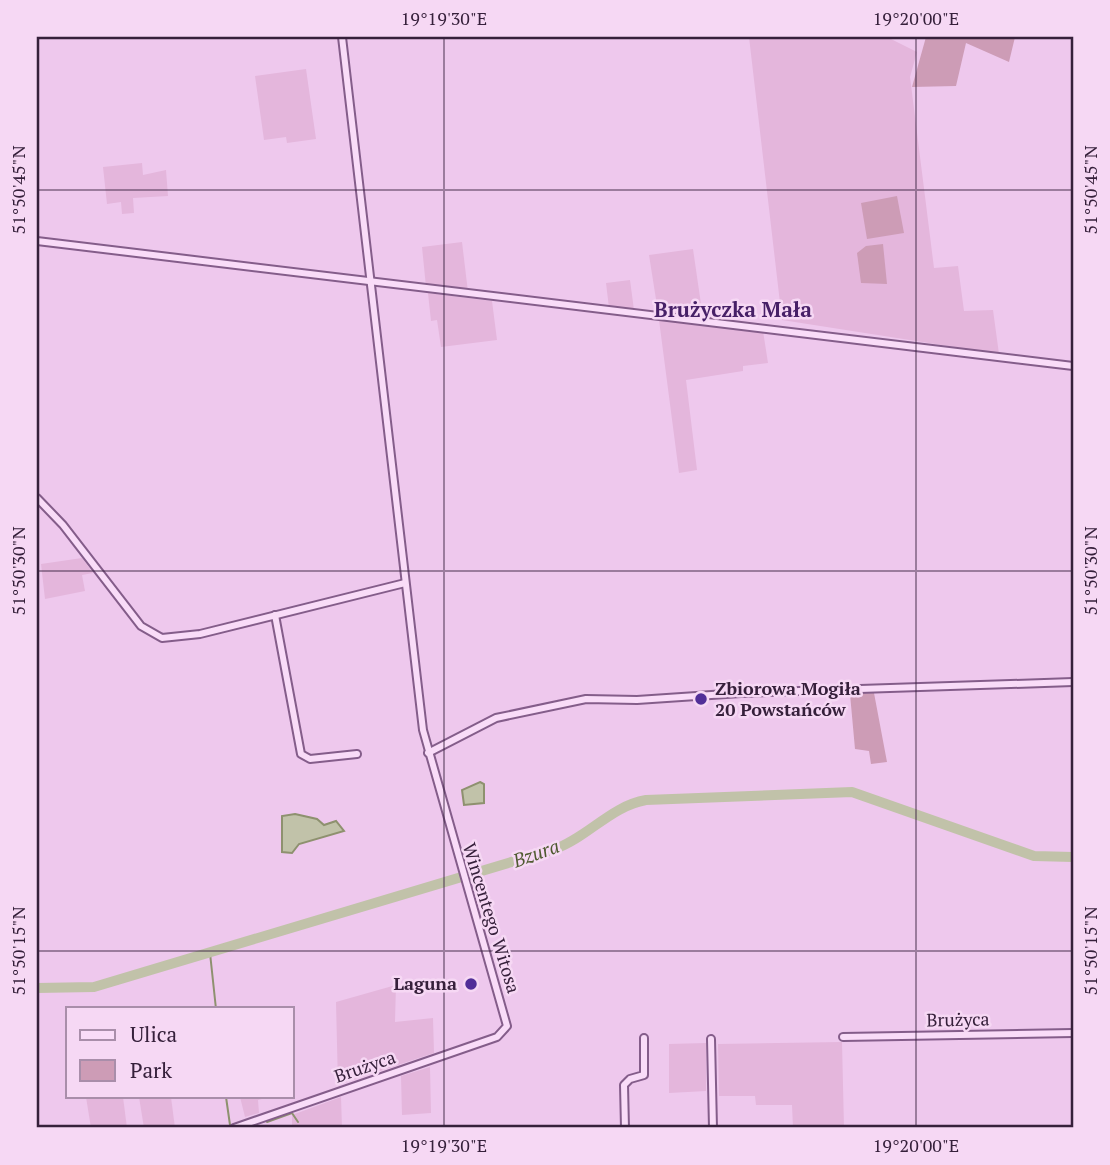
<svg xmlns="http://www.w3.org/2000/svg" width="1110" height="1165" font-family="'PT Serif',serif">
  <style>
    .farmland { fill: #e4b6dc }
    .green { fill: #cd9cb6 }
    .water { fill: #c1c2a9; stroke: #8e916f; stroke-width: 2 }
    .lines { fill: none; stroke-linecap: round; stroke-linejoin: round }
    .stream { stroke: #8e916f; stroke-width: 2 }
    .river { stroke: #c1c2a9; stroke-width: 10 }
    .minor-casing { stroke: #845d8a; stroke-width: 10 }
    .minor { stroke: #f9dcf8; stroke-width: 6 }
    .ticks { fill: none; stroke: #36203b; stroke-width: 2; stroke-opacity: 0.45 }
    .poi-dot { fill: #512e98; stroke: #f6d8f4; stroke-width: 2.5 }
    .labels { text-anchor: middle; stroke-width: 5; stroke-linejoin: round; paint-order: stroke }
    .poi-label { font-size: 18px; font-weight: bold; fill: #36203b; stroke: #f6d8f4; text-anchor: start }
    .street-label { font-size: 18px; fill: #36203b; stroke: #f6d8f4 }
    .water-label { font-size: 19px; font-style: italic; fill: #4f5a30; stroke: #f6d8f4 }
    .quarter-label { font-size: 21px; font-weight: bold; fill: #472067; stroke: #f6d8f4 }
    .neatline { fill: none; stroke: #36203b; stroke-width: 2.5 }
    .ticks-label { font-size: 18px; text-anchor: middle; fill: #36203b }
  </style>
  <rect width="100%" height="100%" fill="#eec8ed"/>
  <g class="farmland">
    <path d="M749,37H887L917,52L910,77L934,268L958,266L964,311L993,310L999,354L782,320Z"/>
    <path d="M306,69L316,139L287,143L286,137L264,140L255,76Z"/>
    <path d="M142,163L143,175L166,170L168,196L133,198L134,213L122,214L121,202L107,204L103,167Z"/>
    <path d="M462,242L468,292L426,287L422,247Z"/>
    <path d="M693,249L703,318L658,312L649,255Z"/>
    <path d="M630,280L634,310L609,308L606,283Z"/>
    <path d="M428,293L492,301L497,340L441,347L437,320L431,321Z"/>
    <path d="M659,320L763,331L768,363L743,366V371L686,380L697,470L679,473Z"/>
    <path d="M82,558L93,573L82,575L85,591L45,599L41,564Z"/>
    <path d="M396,985L395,1022L433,1018L434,1053L338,1085L336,1002Z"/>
    <path d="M842,1042L844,1128H793L792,1105H756L755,1096H719L718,1044Z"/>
    <path d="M706,1043V1091L669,1093V1044Z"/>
    <path d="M430,1067L431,1113L402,1115L401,1076Z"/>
    <path d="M86,1097H123L127,1128H91Z"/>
    <path d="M139,1097H171L175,1128H144Z"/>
    <path d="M240,1097H270L258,1100L259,1113L245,1117Z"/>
    <path d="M341,1097L342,1128H292V1115Z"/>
  </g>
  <g class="green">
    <path d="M926,37H1015L1009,62L966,43L956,86L912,87Z"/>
    <path d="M897,196L904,233L867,239L861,203Z"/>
    <path d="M883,244L887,284L861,283L857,253L866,246Z"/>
    <path d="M874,693L887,762L871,764L869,751L855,749L850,694Z"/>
  </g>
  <g class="water">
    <path d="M480,782L484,784V803L464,805L462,790Z"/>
    <path d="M295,814L317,819L324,825L336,821L344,831L299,844L292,853L282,852V816Z"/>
  </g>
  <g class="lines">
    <g class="stream">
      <path d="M210,953L216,1009"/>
      <path d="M226,1097L230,1125"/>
      <path d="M267,1122L292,1113L298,1122"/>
    </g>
    <path class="river" d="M37,988L94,987L555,849C588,837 611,806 646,800L852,792L1034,856L1073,857"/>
    <defs>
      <g id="minor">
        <path d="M37,241L1073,366"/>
        <path d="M37,498L63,525L141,626L162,638L200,634L405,583"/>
        <path d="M275,615L301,754L310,759L357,754"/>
        <path d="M428,753L496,718L586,699L637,700L741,693L1073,682"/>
        <path d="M843,1037L1073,1033"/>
        <path d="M711,1039L713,1128"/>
        <path d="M234,1128L497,1037L507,1026L423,730L342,37"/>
        <path d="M625,1128L624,1085L630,1079L644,1075V1038"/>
      </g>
    </defs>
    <use href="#minor" class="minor-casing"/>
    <use href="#minor" class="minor"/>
  </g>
  <path class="ticks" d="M444,37V1128M916,37V1128M37,190H1073M37,571H1073M37,951H1073"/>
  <g class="poi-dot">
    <circle cx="701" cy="699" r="7"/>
    <circle cx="471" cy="984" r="7"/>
  </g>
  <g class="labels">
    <g class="poi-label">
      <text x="715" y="695">Zbiorowa Mogiła<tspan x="715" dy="21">20 Powstańców</tspan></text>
      <text x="457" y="990" text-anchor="end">Laguna</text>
    </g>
    <g class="street-label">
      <text transform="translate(491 918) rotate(73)" y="6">Wincentego Witosa</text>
      <text transform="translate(958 1020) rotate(-1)" y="6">Brużyca</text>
      <text transform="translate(365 1067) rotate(-19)" y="6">Brużyca</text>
    </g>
    <g class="water-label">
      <text transform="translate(536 853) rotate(-20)" y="7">Bzura</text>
    </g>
    <g class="quarter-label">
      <text x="733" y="317">Brużyczka Mała</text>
    </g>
  </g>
  <rect width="1110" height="1165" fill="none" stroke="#f6d8f4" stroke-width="77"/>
  <rect x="66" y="1007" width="228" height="91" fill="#f6d8f4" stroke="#a98eaa" stroke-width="2"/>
  <rect x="80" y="1030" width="35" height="10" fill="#f9dcf8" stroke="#a98eaa" stroke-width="2"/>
  <text x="130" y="1042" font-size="21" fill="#36203b">Ulica</text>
  <rect x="80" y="1060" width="35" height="21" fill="#cd9cb6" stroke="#a98eaa" stroke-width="2"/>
  <text x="130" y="1078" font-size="21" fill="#36203b">Park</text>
  <rect x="38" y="38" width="1034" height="1088" class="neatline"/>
  <g class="ticks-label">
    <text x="444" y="25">19°19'30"E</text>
    <text x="916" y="25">19°20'00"E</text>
    <text transform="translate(19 190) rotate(-90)" y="6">51°50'45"N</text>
    <text transform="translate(1091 190) rotate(-90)" y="6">51°50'45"N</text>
    <text transform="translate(19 571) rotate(-90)" y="6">51°50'30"N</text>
    <text transform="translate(1091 571) rotate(-90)" y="6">51°50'30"N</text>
    <text transform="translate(19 951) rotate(-90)" y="6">51°50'15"N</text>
    <text transform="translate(1091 951) rotate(-90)" y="6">51°50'15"N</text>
    <text x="444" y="1152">19°19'30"E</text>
    <text x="916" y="1152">19°20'00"E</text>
  </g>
</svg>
